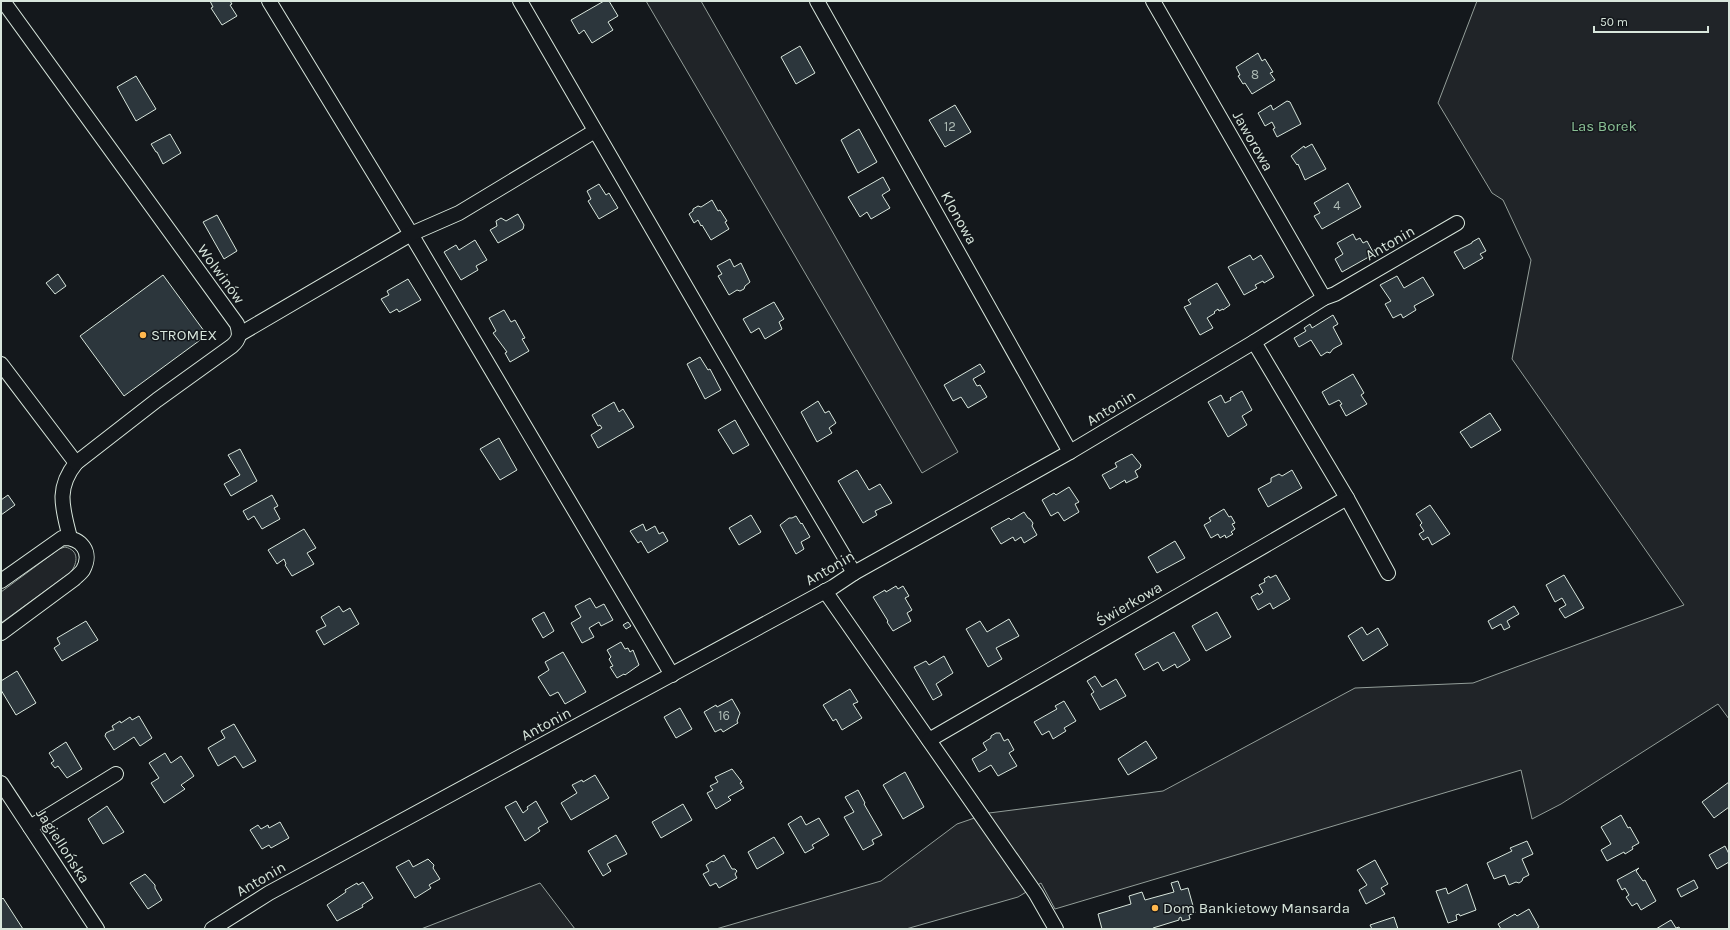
<svg xmlns="http://www.w3.org/2000/svg" width="1730" height="930" font-family="Karla,sans-serif">
  <style>
    .green { fill: #202428; stroke: #939e99 }
    .building { fill: #2c363c; stroke: #d8e6dc }
    .lines { fill: none; stroke-linecap: round; stroke-linejoin: round }
    .street-casing { stroke: #d8e6dc; stroke-width: 16 }
    .street { stroke: #14181c; stroke-width: 14 }
    .poi-dot { fill: #ffb74d; stroke: #14181c; stroke-width: 1.5 }
    .labels { text-anchor: middle; stroke-width: 3; stroke-linejoin: round; paint-order: stroke }
    .number-label { font-size: 13px; fill: #adbab4 }
    .park-label { font-size: 15px; fill: #8ac095; stroke: #14181c }
    .street-label { font-size: 15px; fill: #d8e6dc; stroke: #14181c }
    .poi-label { font-size: 15px; fill: #d8e6dc; stroke: #14181c; text-anchor: start }
  </style>
  <rect width="100%" height="100%" fill="#14181c"/>
  <g class="green">
    <path d="M646,1H701L958,452L922,473Z"/>
    <path d="M1477,1H1729V719L1718,704L1561,804L1532,819L1521,770L1055,909L1041,883L1018,897L906,929H716L881,881L957,824L989,813L1163,791L1355,688L1473,683L1684,605L1512,359L1531,260L1503,200L1492,193L1438,103Z"/>
    <path d="M65,547C79,550 78,562 71,572L1,623V592L59,549Z"/>
    <path d="M540,883L575,929H421Z"/>
  </g>
  <g class="building">
    <path d="M210,1H230L232,4L230,5L237,16L222,25L211,8L213,7Z"/>
    <path d="M604,1H609L618,16L608,22L613,30L592,43L584,30L579,34L571,20Z"/>
    <path d="M800,46L815,73L796,84L781,57Z"/>
    <path d="M1258,53L1262,61L1265,59L1273,72L1270,73L1275,80L1252,94L1245,83L1243,84L1238,76L1240,75L1236,67Z"/>
    <path d="M136,76L156,109L136,121L117,87Z"/>
    <path d="M1287,101L1290,102L1301,124L1277,137L1273,129L1275,128L1272,122L1265,126L1258,113L1271,105L1273,110Z"/>
    <path d="M955,105L971,132L945,147L929,120Z"/>
    <path d="M859,129L877,162L858,173L841,140Z"/>
    <path d="M170,134L181,153L163,164L157,152H156L151,144Z"/>
    <path d="M1312,144L1326,169L1305,180L1298,164L1297,165L1291,156L1304,146L1305,148Z"/>
    <path d="M883,177L890,190L882,195L890,208L871,219L867,212L860,217L848,197Z"/>
    <path d="M1348,183L1361,207L1322,229L1314,216L1320,213L1314,203Z"/>
    <path d="M599,184L606,195L609,193L618,208L599,219L588,201L591,199L587,191Z"/>
    <path d="M712,200L718,211L720,210L727,221L725,222L729,229L711,240L702,225L701,226L698,220L694,223L689,214L693,211V209L698,206L701,207Z"/>
    <path d="M518,214L524,225L523,229L498,243L490,230L497,226L496,221L501,218L506,221Z"/>
    <path d="M217,215L237,251L224,259L203,222Z"/>
    <path d="M1353,234L1356,240L1360,238L1363,243L1367,241L1374,254L1342,272L1335,259L1343,254L1337,243Z"/>
    <path d="M1479,238L1486,251L1480,254L1483,258L1464,269L1454,252L1472,243V242Z"/>
    <path d="M475,240L487,260L476,266L478,270L461,280L444,252L456,245L459,250Z"/>
    <path d="M1250,255L1253,260L1261,255L1274,277L1264,283L1263,281L1255,285L1257,288L1244,295L1228,267Z"/>
    <path d="M730,259L734,267L741,263L750,282L745,286L744,289L740,291L737,290L729,295L718,276L722,274L717,266Z"/>
    <path d="M58,274L66,286L55,294L46,283Z"/>
    <path d="M163,275L207,335L124,396L80,336Z"/>
    <path d="M1397,276L1404,288L1423,277L1434,295L1414,306L1416,310L1403,318L1401,314L1393,318L1385,304L1391,301L1380,285Z"/>
    <path d="M408,279L421,300L399,312L397,309L390,313L381,299L389,295L387,291Z"/>
    <path d="M1217,283L1230,305L1223,310V309L1219,311L1218,309L1214,312L1215,313L1207,318L1213,328L1200,335L1184,307L1191,304L1188,300Z"/>
    <path d="M774,302L784,319L779,322L782,329L765,339L759,328L751,333L743,319Z"/>
    <path d="M504,310L511,322L515,320L525,338L522,339L529,351L510,362L505,353L507,352L493,333L496,331L489,318Z"/>
    <path d="M1333,315L1338,324L1333,327L1342,344L1333,349L1330,353L1327,352L1321,356L1311,340L1299,347L1294,338L1306,331L1304,328L1310,324L1312,328Z"/>
    <path d="M700,357L708,370L710,369L721,390L705,399L687,364Z"/>
    <path d="M980,364L985,372L973,379L977,386L980,385L987,397L968,408L961,397L953,401L944,385Z"/>
    <path d="M1353,374L1364,393L1361,395L1367,404L1346,416L1340,405L1342,404L1339,400L1329,405L1322,392Z"/>
    <path d="M1242,391L1252,410L1242,416L1247,425L1228,437L1208,402L1221,395L1225,403L1231,400L1230,398Z"/>
    <path d="M818,401L825,413L829,411L836,423L829,428L832,433L817,442L801,412Z"/>
    <path d="M614,402L619,412L623,409L634,427L598,448L591,435L602,428L600,425L598,426L592,415Z"/>
    <path d="M1490,413L1501,430L1471,448L1460,432Z"/>
    <path d="M735,420L749,445L733,454L718,430Z"/>
    <path d="M499,438L517,470L500,480L480,449Z"/>
    <path d="M240,449L257,481L231,496L224,484L240,475L228,455Z"/>
    <path d="M1132,454L1141,465L1140,468L1135,471L1138,477L1126,483L1125,480L1110,489L1102,475L1117,467L1115,463Z"/>
    <path d="M857,470L869,490L880,484L892,503L875,511L877,515L863,523L838,481Z"/>
    <path d="M1292,470L1302,488L1268,507L1258,489L1271,482V478L1279,474L1282,476Z"/>
    <path d="M1069,487L1079,502L1075,504L1079,512L1064,521L1058,512L1051,516L1042,500L1054,493L1056,495Z"/>
    <path d="M8,495L15,505L1,515V500Z"/>
    <path d="M272,495L278,506L274,508L280,519L262,529L254,516L248,520L243,511Z"/>
    <path d="M1430,505L1450,534L1432,545L1428,537L1423,540L1419,534L1424,531L1420,525L1422,523L1416,514Z"/>
    <path d="M1224,509L1229,517L1231,516L1235,523L1232,524L1235,529L1231,532L1233,534L1226,538L1225,535L1220,538L1218,534L1211,538L1204,525L1211,521L1209,518Z"/>
    <path d="M1024,512L1028,518L1030,519L1033,523L1032,526L1037,535L1024,543L1021,537L1015,541L1013,537L1001,544L991,528L1009,518L1011,520Z"/>
    <path d="M751,515L761,532L739,545L729,528Z"/>
    <path d="M796,516L801,524L802,523L810,537L801,542L804,549L796,554L780,525L789,518H792Z"/>
    <path d="M643,524L646,531L655,526L659,534L663,532L668,541L648,553L641,541L638,543L630,531Z"/>
    <path d="M304,529L316,548L307,553L314,564L292,576L285,565L286,564L284,559L277,564L268,550Z"/>
    <path d="M1175,541L1185,558L1157,573L1148,557Z"/>
    <path d="M1276,575L1290,599L1273,609L1270,603L1258,610L1251,597L1258,593L1259,595L1263,592L1259,585L1265,582L1264,579L1269,576L1270,578Z"/>
    <path d="M1564,575L1584,608L1565,618L1559,609L1566,605L1562,598L1555,602L1546,585Z"/>
    <path d="M896,586L898,589L903,586L909,596L905,598L912,610L907,613L911,621L893,631L887,622L888,621L873,597L885,590L886,592Z"/>
    <path d="M590,598L596,608L604,604L613,620L601,626L599,622L589,628L594,637L582,643L571,623L581,617L575,606Z"/>
    <path d="M339,606L343,612L350,608L359,624L324,645L316,631L326,626L321,617Z"/>
    <path d="M1514,606L1519,614L1507,621L1510,627L1504,630L1501,624L1492,629L1488,621Z"/>
    <path d="M544,612L554,631L543,638L532,619Z"/>
    <path d="M1217,612L1231,637L1206,651L1192,626Z"/>
    <path d="M1009,619L1019,636L996,648L1002,659L988,667L966,629L980,621L987,632Z"/>
    <path d="M86,621L98,640L62,661L54,648L60,644L57,638Z"/>
    <path d="M628,622L631,626L626,629L623,625Z"/>
    <path d="M1362,627L1367,635L1378,628L1388,645L1363,661L1348,636Z"/>
    <path d="M1174,632L1190,660L1177,668L1175,664L1163,671L1158,662L1144,670L1135,654Z"/>
    <path d="M621,642L625,649L628,648L630,652L633,650L639,665L625,675L624,674L617,678L610,667L613,666L609,659L611,657L607,650Z"/>
    <path d="M563,652L586,692L565,704L558,692L550,696L538,677L549,670L545,662Z"/>
    <path d="M944,656L953,673L936,684L942,695L933,700L914,667L926,661L929,665Z"/>
    <path d="M17,671L36,703L16,715L1,690V681Z"/>
    <path d="M1095,676L1102,687L1116,679L1126,696L1100,710L1091,694L1094,692L1087,681Z"/>
    <path d="M850,689L858,702L853,704L862,718L842,730L836,719L833,721L823,705Z"/>
    <path d="M732,699L740,713L737,721L738,723L723,732L721,729L715,732L704,712L716,705L717,707Z"/>
    <path d="M1064,701L1076,721L1064,728L1066,731L1053,739L1049,731L1042,735L1034,722L1057,709L1055,706Z"/>
    <path d="M680,708L692,729L676,738L664,717Z"/>
    <path d="M139,716L152,738L140,746L134,737L114,750L105,736L106,733L112,730H114L112,726L120,721L121,723L130,717L132,720Z"/>
    <path d="M234,724L256,761L243,768L235,756L218,766L208,748L225,738L221,731Z"/>
    <path d="M996,733H1000L1004,741L1008,739L1014,750L1009,753L1017,766L998,776L991,765L979,772L972,759L987,750L983,743L991,738V736Z"/>
    <path d="M1146,741L1157,758L1128,775L1118,759Z"/>
    <path d="M66,742L82,769L67,778L58,766L55,768L51,763L54,761L49,753Z"/>
    <path d="M165,753L171,763L181,756L194,776L181,785L185,789L164,803L151,783L159,778L149,763Z"/>
    <path d="M732,769L742,782L740,783L744,788L728,797L731,800L716,809L707,793L713,790L710,786L718,782L715,777Z"/>
    <path d="M905,772L924,807L903,819L883,785Z"/>
    <path d="M595,775L609,798L571,820L561,803L577,793L572,785L582,780L583,782Z"/>
    <path d="M1729,782V807L1714,818L1702,802Z"/>
    <path d="M858,790L865,803L864,804L882,835L872,840L874,844L863,850L844,817L854,812L845,797Z"/>
    <path d="M516,801L523,813L528,809L527,807L536,801L548,822L538,828L540,831L525,841L505,807Z"/>
    <path d="M683,804L692,820L661,838L652,822Z"/>
    <path d="M107,806L124,832L103,844L88,819Z"/>
    <path d="M1621,815L1628,828L1630,827L1639,843L1632,847L1633,849L1625,854L1624,852L1607,861L1601,850L1611,844L1601,827Z"/>
    <path d="M801,816L806,825L819,818L829,835L812,845L814,848L805,853L788,824Z"/>
    <path d="M280,822L289,838L271,848L269,845L262,849L250,830L258,825L261,829L268,825L269,828Z"/>
    <path d="M616,835L627,854L607,864L611,871L603,876L588,851Z"/>
    <path d="M774,837L784,853L757,869L748,852Z"/>
    <path d="M1527,841L1533,854L1522,859L1529,875L1523,878L1522,881L1519,883L1516,882L1509,885L1505,875L1494,879L1487,863L1512,851L1510,848Z"/>
    <path d="M1725,846L1729,854V862L1717,869L1709,855Z"/>
    <path d="M724,855L732,869H735L737,871L735,874L737,878L719,888L716,883L710,886L703,874L709,871L706,865L712,861L713,862Z"/>
    <path d="M428,859L434,865L433,868L440,879L429,885L431,888L415,898L396,867L409,860L413,867Z"/>
    <path d="M1375,860L1388,884L1381,888L1385,894L1366,904L1359,890L1367,885L1357,870Z"/>
    <path d="M1639,868L1636,871L1643,881L1645,880L1656,901L1641,910L1637,903L1632,906L1626,897L1629,895L1625,888L1622,890L1617,880Z"/>
    <path d="M145,874L155,885V888L162,900L148,909L130,883Z"/>
    <path d="M1694,880L1698,888L1681,897L1677,889Z"/>
    <path d="M1178,881L1181,890L1188,888L1195,913L1189,915L1190,919L1182,921L1181,917L1179,918V920L1153,928L1154,929H1102L1098,914L1131,904L1129,896L1142,892L1145,900L1174,892L1171,883Z"/>
    <path d="M363,882L373,898L362,905L363,907L337,921L327,905L346,892L345,890L357,883L358,885Z"/>
    <path d="M1467,884L1476,910L1460,916L1459,914L1456,915L1457,920L1448,923L1436,891L1446,888L1448,894Z"/>
    <path d="M3,898L23,929H1V900Z"/>
    <path d="M1529,909L1539,927L1536,929H1501L1498,924L1515,914L1517,916Z"/>
    <path d="M1394,917L1398,929H1372L1370,925Z"/>
    <path d="M1671,920L1676,928L1679,927L1680,929H1656Z"/>
  </g>
  <g class="lines">
    <defs>
      <g id="street">
        <path d="M3,1L237,324C240,334 240,339 232,346L157,400L76,463C55,489 63,509 70,538"/>
        <path d="M269,1L411,234L672,675"/>
        <path d="M520,1L751,399L854,573"/>
        <path d="M817,1L1070,452"/>
        <path d="M1153,1L1324,298"/>
        <path d="M240,334L411,234L459,213L595,131"/>
        <path d="M1254,342L1347,498L1388,573"/>
        <path d="M1,364L76,463"/>
        <path d="M1,581L62,538C81,537 93,552 83,570C81,573 77,576 74,579L1,633"/>
        <path d="M825,591L1036,894L1056,929"/>
        <path d="M929,740L1347,498"/>
        <path d="M1,783L97,929"/>
        <path d="M30,827L116,774"/>
        <path d="M212,929L269,893L833,587L854,573L1070,452L1254,342L1324,298L1335,294L1457,223"/>
      </g>
    </defs>
    <use href="#street" class="street-casing"/>
    <use href="#street" class="street"/>
  </g>
  <g class="poi-dot">
    <circle cx="143" cy="335" r="4"/>
    <circle cx="1155" cy="908" r="4"/>
  </g>
  <g class="labels">
    <g class="number-label">
      <text x="1255" y="79">8</text>
      <text x="950" y="131">12</text>
      <text x="1337" y="210">4</text>
      <text x="724" y="720">16</text>
    </g>
    <g class="park-label">
      <text x="1604" y="131">Las Borek</text>
    </g>
    <g class="street-label">
      <text transform="translate(1253 141) rotate(60)" y="5">Jaworowa</text>
      <text transform="translate(959 218) rotate(61)" y="5">Klonowa</text>
      <text transform="translate(1390 243) rotate(-30)" y="5">Antonin</text>
      <text transform="translate(221 274) rotate(54)" y="5">Wolwinów</text>
      <text transform="translate(1111 408) rotate(-31)" y="5">Antonin</text>
      <text transform="translate(830 568) rotate(-30)" y="5">Antonin</text>
      <text transform="translate(1129 604) rotate(-30)" y="5">Świerkowa</text>
      <text transform="translate(546 724) rotate(-28)" y="5">Antonin</text>
      <text transform="translate(63 846) rotate(57)" y="5">Jagiellońska</text>
      <text transform="translate(261 879) rotate(-30)" y="5">Antonin</text>
    </g>
    <g class="poi-label">
      <text x="151" y="340">STROMEX</text>
      <text x="1163" y="913">Dom Bankietowy Mansarda</text>
    </g>
  </g>
  <rect width="1730" height="930" fill="none" stroke="#d8e6dc" stroke-width="4"/>
  <path d="M1594 26v6h114v-6" fill="none" stroke="#d8e6dc" stroke-width="2"/>
  <text x="1600" y="26" font-size="12" fill="#d8e6dc" stroke="#14181c" stroke-width="3" paint-order="stroke">50 m</text>
</svg>
